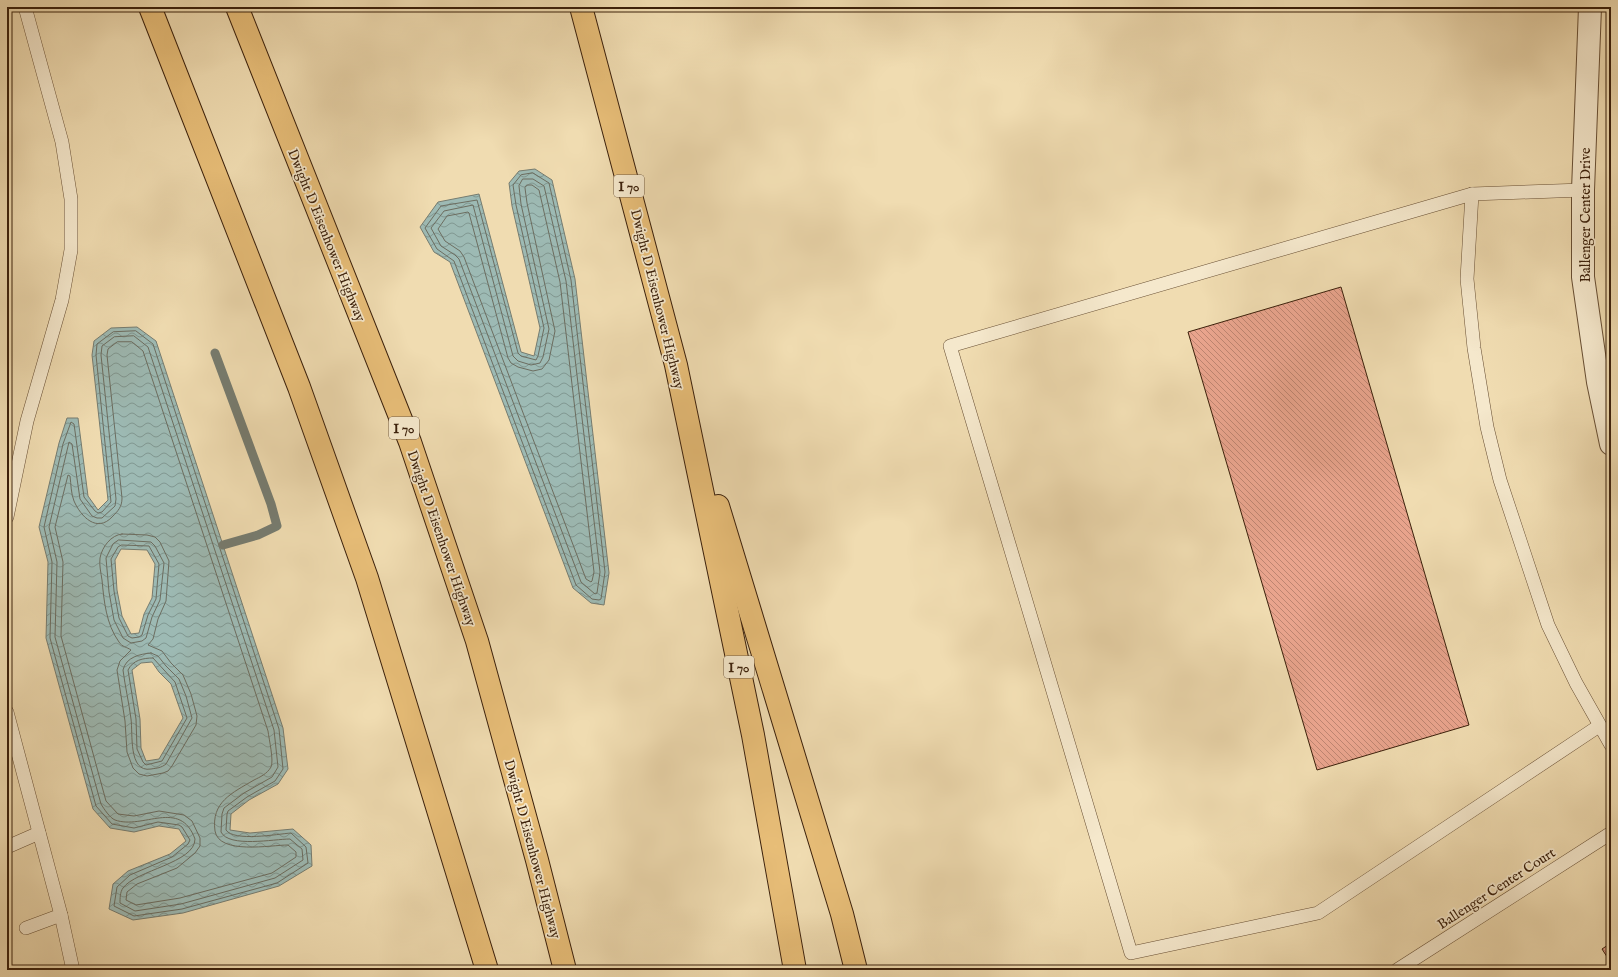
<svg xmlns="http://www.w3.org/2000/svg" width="1618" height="977" font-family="'IM FELL English',serif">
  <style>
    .water { fill: url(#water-waves); stroke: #767c70; fill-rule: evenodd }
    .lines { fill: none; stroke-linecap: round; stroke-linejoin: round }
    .shore { stroke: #6c6d60; stroke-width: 1 }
    .stream { stroke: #767c70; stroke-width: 9 }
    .building { fill: url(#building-back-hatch); stroke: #3b200b }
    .lane-casing { stroke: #684f34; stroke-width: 14 }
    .street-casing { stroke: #684f34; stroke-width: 24 }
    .highway-casing { stroke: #3b200b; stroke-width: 24 }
    .lane { stroke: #f5e8cc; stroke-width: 13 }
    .street { stroke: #f5e8cc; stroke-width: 22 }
    .highway { stroke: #e8be78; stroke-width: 22 }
    .labels { text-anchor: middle; stroke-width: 3.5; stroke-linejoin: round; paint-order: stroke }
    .shield { fill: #f5e8cc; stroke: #735c45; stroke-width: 1 }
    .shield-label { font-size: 13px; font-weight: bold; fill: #3b200b }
    .street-label { font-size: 14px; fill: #3b200b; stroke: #f5e8cc }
  </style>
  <defs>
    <pattern id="water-waves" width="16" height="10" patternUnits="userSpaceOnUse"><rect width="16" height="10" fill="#9dbab4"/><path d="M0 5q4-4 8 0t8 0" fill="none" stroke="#819791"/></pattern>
    <pattern id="building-back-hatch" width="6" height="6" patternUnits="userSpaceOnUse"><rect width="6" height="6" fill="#e9a48d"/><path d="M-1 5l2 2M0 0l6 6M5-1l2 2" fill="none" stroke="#be8571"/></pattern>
  </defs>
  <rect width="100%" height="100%" fill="#f0dcb1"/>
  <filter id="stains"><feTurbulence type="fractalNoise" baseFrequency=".005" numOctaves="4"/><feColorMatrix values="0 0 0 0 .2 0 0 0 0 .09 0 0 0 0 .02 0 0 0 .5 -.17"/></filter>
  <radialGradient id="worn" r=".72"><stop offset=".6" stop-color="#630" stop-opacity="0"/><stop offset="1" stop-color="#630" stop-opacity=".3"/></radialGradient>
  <g class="water">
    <path d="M535,169L552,180L575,279L609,573L604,605L591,603L573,588L450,262L434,252L420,227L438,202L479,194L521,352L534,356L540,328L512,206L509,183L519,171Z"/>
    <path d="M137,327L156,341L283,728L288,769L278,784L249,800L231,814L230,830L250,833L293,829L311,845L312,866L279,886L183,913L133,920L109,909L113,884L128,871L170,854L186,841L179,829L159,826L134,832L110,828L93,809L46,638L48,562L39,527L59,443L67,418H78L88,496L98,510L108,500L92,355L94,341L111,328ZM121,549L147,550L155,564L152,598L144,614L139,633L131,634L122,616L117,590L115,560ZM152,662L159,672L171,684L183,718L159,759L146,761L141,748L140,719L132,670L141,663Z"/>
  </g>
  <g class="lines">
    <g class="shore">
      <path d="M533,173L549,183L571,280L605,572L601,599L599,600L592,599L576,585L454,261L437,249L425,228L441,206L477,200L518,353L521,356L536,360L538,356L544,328L516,205L513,185L521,175Z"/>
      <path d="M523,179H533L544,186L566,281L600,572L597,593L595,594L581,582L459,259L455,255L441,246L431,228L444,211L473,205L513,356L518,361L531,365L540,363L543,357L549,329L521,204L519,186Z"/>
      <path d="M527,185H532L539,190L560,282L594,572L592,581L591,582L586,579L464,257L460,251L445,241L438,229L447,216L468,212L469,213L508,358L511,363L518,367L533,371L542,369L549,360L555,331L527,203L525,188Z"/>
      <path d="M136,331L153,344L279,729L283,769L275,781L247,797L228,811L227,814L226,830C234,842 278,834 291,833L306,847L308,863L277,883L182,909L134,916L114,906L117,887L130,875L172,857L188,844L190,840L182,827L179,825L158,822L134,828L112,824L96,806L50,638L52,562L44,527L63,444L71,422L74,424L84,497L95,511L98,513L102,512L111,502L96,355L97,344L113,332Z"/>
      <path d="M134,336L148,347L274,730L278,767L272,777L244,793L224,808L222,814L221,832C229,848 274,839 290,839L302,849L303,860L275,878L181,904L135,911L120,903C120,899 120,892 123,888C136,870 195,863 195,839C180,798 143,830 115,820C110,818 104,809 101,804L55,637L57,562L49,527L69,442L72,444L80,499L92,516L97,518H102L115,506L116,499L101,355L102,346L114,337Z"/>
      <path d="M132,342L143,351L268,731C269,739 274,761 271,767C267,774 260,777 254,780C232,793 211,802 215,831C219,855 271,845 288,845L296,852V857L272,873L180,898L136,905L126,900L127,892L137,884L177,868L195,853L200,846V838L192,821L184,815L159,811L134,816L118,814L106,801L61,636L63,562L55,527L68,475L70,476C71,484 71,494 74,501C81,517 97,533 112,517C118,511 122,507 122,498L107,355L108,349L117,342Z"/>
      <path d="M122,534L147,535L155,537L160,542L169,561L166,601L158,619L153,639L148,645L162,651L171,663L183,675L191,694L197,716L196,725L172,766L168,771L163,773L147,776L139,774L133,768L127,752L125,721L117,670L120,661L131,650C127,647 122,647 119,642C106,624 104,601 102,580C101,573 99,565 100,558C102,547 111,535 122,534Z"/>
      <path d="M119,540L151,542L155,546L164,563L160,600L152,617L146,638L142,641L131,643L123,638L114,620L109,592L106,558L113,544Z"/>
      <path d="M122,545L149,546L159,564L156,599L148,615L142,635L139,637L132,638L128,636L119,618L114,591L111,559L118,547Z"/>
      <path d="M151,653L158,656L166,666L179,679L186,696L192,718L166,764C161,768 157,768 151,769C128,773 133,733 131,719C129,703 125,686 123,670C126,657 140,654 151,653Z"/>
      <path d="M153,658L175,682L187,718L162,761L146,765L143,762L137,749L136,719L128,670C133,660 143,658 153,658Z"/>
    </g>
    <path class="stream" d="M215,353L271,504L277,526L258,535L223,545"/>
  </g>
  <g class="building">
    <path d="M1341,287L1469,725L1317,770L1188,332Z"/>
    <path d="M1611,943V963L1602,949Z"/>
  </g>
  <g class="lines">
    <defs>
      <g id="lane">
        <path d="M1583,190L1472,194L950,346L1131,953L1318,913L1599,726"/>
        <path d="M1472,194L1467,279L1474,348L1487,427L1500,480L1548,625L1576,683L1611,745"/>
        <path d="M7,517L27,421L62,300L71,250V199L62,142L25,7"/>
        <path d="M7,712L61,915L26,928"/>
        <path d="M7,847L39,833"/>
        <path d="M61,915L73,970"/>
        <path d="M1397,970L1611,833"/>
      </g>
      <path id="street" d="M1590,7L1583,190V277L1598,382L1611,444"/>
      <g id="highway">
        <path d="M150,7L299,387L367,578L487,970"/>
        <path d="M237,7L410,442L477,641L537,860L565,970"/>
        <path d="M581,7L676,365L753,735L795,970"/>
        <path d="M718,506L842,914L856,970"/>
      </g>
    </defs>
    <use href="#lane" class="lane-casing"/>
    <use href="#street" class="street-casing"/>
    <use href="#highway" class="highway-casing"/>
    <use href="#lane" class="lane"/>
    <use href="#street" class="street"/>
    <use href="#highway" class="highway"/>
  </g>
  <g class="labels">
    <g class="shield">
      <rect x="614" y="175" width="30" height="22" rx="3"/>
      <rect x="389" y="417" width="30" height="22" rx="3"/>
      <rect x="724" y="656" width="30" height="22" rx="3"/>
    </g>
    <g class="shield-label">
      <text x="629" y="191">I 70</text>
      <text x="404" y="433">I 70</text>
      <text x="739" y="672">I 70</text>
    </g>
    <g class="street-label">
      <text transform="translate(1585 215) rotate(-90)" y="5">Ballenger Center Drive</text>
      <text transform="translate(327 235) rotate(68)" y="5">Dwight D Eisenhower Highway</text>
      <text transform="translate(658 299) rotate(76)" y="5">Dwight D Eisenhower Highway</text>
      <text transform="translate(442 538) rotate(71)" y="5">Dwight D Eisenhower Highway</text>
      <text transform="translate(533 849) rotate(75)" y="5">Dwight D Eisenhower Highway</text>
      <text transform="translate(1496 888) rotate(-33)" y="5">Ballenger Center Court</text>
    </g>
  </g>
  <rect width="1618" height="977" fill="none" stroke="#f0dcb1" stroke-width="24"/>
  <rect x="8" y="8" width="1602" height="961" fill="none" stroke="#3b200b" stroke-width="2"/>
  <rect x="12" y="12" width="1594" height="953" fill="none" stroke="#3b200b"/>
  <rect width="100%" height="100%" filter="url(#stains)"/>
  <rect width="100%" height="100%" fill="url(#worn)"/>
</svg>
